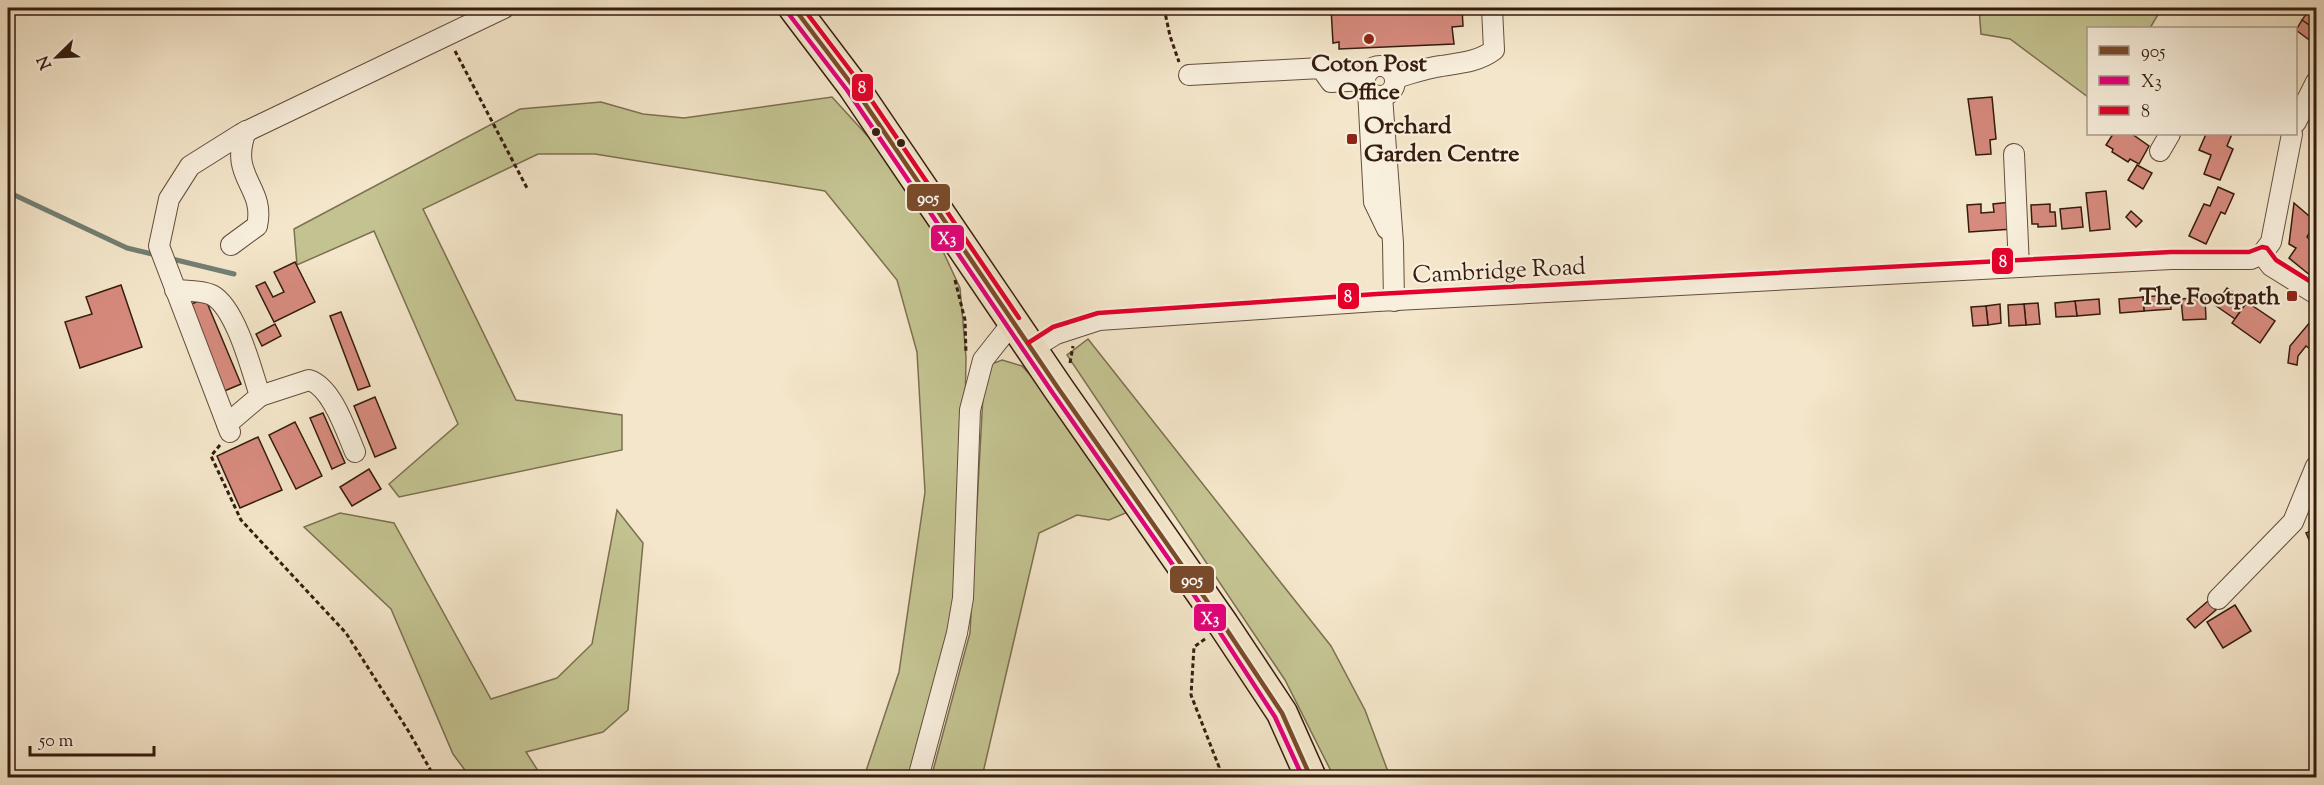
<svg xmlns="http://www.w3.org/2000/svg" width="2324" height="785" font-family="'Sorts Mill Goudy',serif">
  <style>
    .green { fill: #c3c391; stroke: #7c7050; stroke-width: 1.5 }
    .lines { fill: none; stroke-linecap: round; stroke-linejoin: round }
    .stream { stroke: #737e72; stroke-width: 5 }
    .building { fill: #d78b7e; stroke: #351c0f; stroke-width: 1.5 }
    .minor-casing { stroke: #654e3e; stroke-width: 22 }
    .highway-casing { stroke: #351c0f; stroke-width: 33 }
    .path { stroke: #351c0f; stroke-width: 3; stroke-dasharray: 4.5 3; stroke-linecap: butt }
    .minor { stroke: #f8efdd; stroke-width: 20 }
    .highway { stroke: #f4e6ca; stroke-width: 30 }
    .bus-1-casing { stroke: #f8efdd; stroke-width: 9 }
    .bus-2-casing { stroke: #f8efdd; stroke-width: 9 }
    .bus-3-casing { stroke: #f8efdd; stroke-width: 9 }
    .bus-1 { stroke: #7a4b2a; stroke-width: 4.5 }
    .bus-2 { stroke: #e5007d; stroke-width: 4.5 }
    .bus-3 { stroke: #e4002b; stroke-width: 4.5 }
    .poi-dot { fill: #8f2418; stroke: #f8efdd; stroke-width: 2 }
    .bus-dot { fill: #351c0f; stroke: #f8efdd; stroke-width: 2 }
    .labels { text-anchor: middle; stroke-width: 4.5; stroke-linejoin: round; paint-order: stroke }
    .poi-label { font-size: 24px; font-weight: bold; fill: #351c0f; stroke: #f8efdd }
    .street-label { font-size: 24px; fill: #351c0f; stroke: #f8efdd }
    .line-badge { stroke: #f8efdd; stroke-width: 2 }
    .badge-label { font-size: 16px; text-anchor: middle; font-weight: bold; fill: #fff }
  </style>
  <rect width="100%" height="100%" fill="#f4e6ca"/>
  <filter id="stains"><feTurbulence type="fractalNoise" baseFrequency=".00333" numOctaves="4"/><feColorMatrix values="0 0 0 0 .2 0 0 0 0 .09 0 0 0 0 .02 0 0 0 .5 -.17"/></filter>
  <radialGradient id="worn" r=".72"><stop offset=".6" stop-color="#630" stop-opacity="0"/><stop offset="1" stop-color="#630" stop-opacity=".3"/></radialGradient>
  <g class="green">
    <path d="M1979,8H2162L2150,28H2088V97L2010,39L1981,34Z"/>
    <path d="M832,97L874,143L929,221L960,288L966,357L963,528L956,627L915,777H864L899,672L925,492L917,352L897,280L825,191L595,154H538L423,209L516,400L622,415V450L399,497L389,484L458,424L374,231L297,265L294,229L520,109L601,102L643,114L684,118Z"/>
    <path d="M1088,339L1331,646L1365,710L1390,777H1334L1285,680L1067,355Z"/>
    <path d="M1002,360L1022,366L1035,380L1128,512L1109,520L1077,515L1039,533L982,777L931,778L970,633L983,396L989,365Z"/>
    <path d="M617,510L643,543L628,710L603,732L526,752L542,777H470L453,754L391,609L304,527L340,513L394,523L491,699L557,678L592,644Z"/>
  </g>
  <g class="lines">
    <g class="stream">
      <path d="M8,192L127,248L156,255"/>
      <path d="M168,258L234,274"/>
    </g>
  </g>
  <g class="building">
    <path d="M1331,8H1462L1463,26L1452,27L1454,44L1339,49V42L1333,43Z"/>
    <path d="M2311,8H2316V16L2309,10Z"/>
    <path d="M2309,10L2316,16V30L2302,20Z"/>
    <path d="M2302,20L2316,30V45L2296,30Z"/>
    <path d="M1992,97L1996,139L1990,140L1991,154L1976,155L1968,99Z"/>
    <path d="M2113,134H2132L2149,146L2139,164L2130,159L2128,162L2112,152L2113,149L2106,145Z"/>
    <path d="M2206,134H2232L2227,146L2233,149L2220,180L2204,174L2211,155L2199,150Z"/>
    <path d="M2137,165L2152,173L2143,189L2128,180Z"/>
    <path d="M2218,187L2234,194L2225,214L2221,212L2206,244L2189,236L2204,204L2210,206Z"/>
    <path d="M2106,191L2110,229L2090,231L2086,193Z"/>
    <path d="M2011,202L2013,229L1969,232L1967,205L1981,204V213L1994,212L1993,204Z"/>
    <path d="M2294,203L2316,222L2307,237L2316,246V254L2313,258L2316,260V269L2311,276L2289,258L2296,248L2289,244Z"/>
    <path d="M2050,204V212H2055L2056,226L2038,227V224H2032L2031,205Z"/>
    <path d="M2081,207L2083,227L2062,229L2060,209Z"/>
    <path d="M2131,211L2142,221L2136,227L2126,217Z"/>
    <path d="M295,262L315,302L274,322L256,286L265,282L273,297L284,292L274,272Z"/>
    <path d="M121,285L142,347L80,368L65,322L92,314L86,297Z"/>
    <path d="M2227,288L2247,302L2235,319L2215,305Z"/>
    <path d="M2170,295L2171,309L2144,311L2143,297Z"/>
    <path d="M2143,297L2144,311L2120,313L2119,299Z"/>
    <path d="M2205,297L2206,319L2183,320L2181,299Z"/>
    <path d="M205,298L241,384L222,392L185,307Z"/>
    <path d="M2099,299L2100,314L2077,316L2075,301Z"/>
    <path d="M2075,301L2077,316L2056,317L2055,303Z"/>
    <path d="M2247,302L2275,321L2260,343L2232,323Z"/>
    <path d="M2038,303L2040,324L2026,325L2024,304Z"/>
    <path d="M2000,304L2001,323L1988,325L1986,306Z"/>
    <path d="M2024,304L2026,325L2009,326L2008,305Z"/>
    <path d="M1986,306L1988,325L1973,326L1971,307Z"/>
    <path d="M341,312L370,386L358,390L330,316Z"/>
    <path d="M2316,315V339L2310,349L2306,346L2298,356L2297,365L2288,363L2290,346Z"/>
    <path d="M275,324L281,336L262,346L256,334Z"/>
    <path d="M375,397L396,448L375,457L354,406Z"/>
    <path d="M323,413L345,463L332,469L310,418Z"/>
    <path d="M295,422L322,476L296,489L269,435Z"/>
    <path d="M258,437L282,490L240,508L217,456Z"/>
    <path d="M369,469L381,489L352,506L340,487Z"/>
    <path d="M2316,529V539L2310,542L2306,533Z"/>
    <path d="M2208,601L2216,610L2195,628L2187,619Z"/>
    <path d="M2235,605L2251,631L2223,648L2207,622Z"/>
  </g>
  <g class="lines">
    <defs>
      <g id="minor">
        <circle cx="1380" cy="81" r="15"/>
        <path d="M1189,75L1321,68L1331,82L1365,80"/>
        <path d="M1395,78C1410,74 1426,68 1441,66C1460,63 1478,62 1494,50L1492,8"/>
        <path d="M1368,90L1374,202L1387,229"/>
        <path d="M1382,96L1393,243L1394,301"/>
        <path d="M2296,122L2316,82"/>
        <path d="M2160,151L2170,134"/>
        <path d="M2014,154L2019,267"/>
        <path d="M231,245L257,226C266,186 228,178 246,131"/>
        <path d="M2262,254L2271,266L2316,294"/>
        <path d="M175,290C187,291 201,290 212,295C236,308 252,371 260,396L227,424"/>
        <path d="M1032,349L1056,334L1099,320L1377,301L2171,259H2251L2262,254L2271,242L2292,134"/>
        <path d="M260,396L309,380C332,387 346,431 355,452"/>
        <path d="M230,432L159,246L169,199L190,166L241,134L504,8"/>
        <path d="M2218,599L2293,522L2316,466"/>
        <path d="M918,778L957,633L963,598L970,410L983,360L1013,322"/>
      </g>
      <path id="highway" d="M794,8L853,86L1058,388L1223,624L1282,713L1311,778"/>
    </defs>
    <use href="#minor" class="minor-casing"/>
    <use href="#highway" class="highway-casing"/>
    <g class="path">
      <path d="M1164,8L1170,36L1179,62"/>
      <path d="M455,51L527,188"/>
      <path d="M955,280L965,320L966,353"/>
      <path d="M1070,363L1073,346"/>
      <path d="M220,445L211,456L241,520L346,633L409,732L435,778"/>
      <path d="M1205,639L1194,647L1191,695L1219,767L1214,778"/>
    </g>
    <use href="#minor" class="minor"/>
    <use href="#highway" class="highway"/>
    <defs>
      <path id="bus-1" d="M794,8L853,86L1058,388L1223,624L1282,713L1311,778"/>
      <path id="bus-2" d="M788,13L847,90L1052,392L1217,628L1275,717L1303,778"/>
      <g id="bus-3">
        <path d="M803,8L859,82L1019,318"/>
        <path d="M1028,343L1053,327L1098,313L1377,294L2171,252H2249L2262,247L2267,248L2276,260L2316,285"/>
      </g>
    </defs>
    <use href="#bus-1" class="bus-1-casing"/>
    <use href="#bus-2" class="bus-2-casing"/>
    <use href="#bus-3" class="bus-3-casing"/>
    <use href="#bus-1" class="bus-1"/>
    <use href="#bus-2" class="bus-2"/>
    <use href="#bus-3" class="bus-3"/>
  </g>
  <g class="poi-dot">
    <circle cx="1369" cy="39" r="6"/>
    <rect x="1346" y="133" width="12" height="12" rx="3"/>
    <rect x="2286" y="290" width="12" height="12" rx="3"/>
  </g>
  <g class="bus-dot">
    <circle cx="876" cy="132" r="5"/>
    <circle cx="901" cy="143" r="5"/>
  </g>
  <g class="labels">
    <g class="poi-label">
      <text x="1369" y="71">Coton Post<tspan x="1369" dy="28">Office</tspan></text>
      <text x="1364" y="133" text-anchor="start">Orchard<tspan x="1364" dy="28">Garden Centre</tspan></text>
      <text x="2280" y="304" text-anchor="end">The Footpath</text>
    </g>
    <g class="street-label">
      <text transform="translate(1499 270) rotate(-3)" y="8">Cambridge Road</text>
    </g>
  </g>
  <g class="line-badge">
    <rect x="851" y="73" width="23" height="29" rx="6" fill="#e4002b"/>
    <rect x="906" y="183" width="45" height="29" rx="6" fill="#7a4b2a"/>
    <rect x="930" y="224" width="35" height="28" rx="6" fill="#e5007d"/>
    <rect x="1991" y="247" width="23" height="28" rx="6" fill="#e4002b"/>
    <rect x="1337" y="282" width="23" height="28" rx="6" fill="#e4002b"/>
    <rect x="1169" y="565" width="46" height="29" rx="6" fill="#7a4b2a"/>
    <rect x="1193" y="603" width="34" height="29" rx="6" fill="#e5007d"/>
  </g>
  <g class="badge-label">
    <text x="862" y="93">8</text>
    <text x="928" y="203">905</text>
    <text x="947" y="244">X3</text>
    <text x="2003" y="267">8</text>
    <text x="1348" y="302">8</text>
    <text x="1192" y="585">905</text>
    <text x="1210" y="624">X3</text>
  </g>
  <rect width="2324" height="785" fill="none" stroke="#f4e6ca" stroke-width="30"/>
  <rect x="9" y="9" width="2306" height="767" fill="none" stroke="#351c0f" stroke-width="3"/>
  <rect x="15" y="15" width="2294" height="755" fill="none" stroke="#351c0f" stroke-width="1.5"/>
  <rect x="2087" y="27" width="210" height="108" fill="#f8efdd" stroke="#aa9b8b" stroke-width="1.5"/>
  <rect x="2099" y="46" width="30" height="9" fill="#7a4b2a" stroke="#aa9b8b" stroke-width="1.5"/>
  <text x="2141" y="57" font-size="18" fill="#351c0f">905</text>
  <rect x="2099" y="76" width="30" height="9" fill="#e5007d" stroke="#aa9b8b" stroke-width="1.5"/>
  <text x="2141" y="87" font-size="18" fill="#351c0f">X3</text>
  <rect x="2099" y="106" width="30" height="9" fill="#e4002b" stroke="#aa9b8b" stroke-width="1.5"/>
  <text x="2141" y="117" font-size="18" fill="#351c0f">8</text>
  <g transform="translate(57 57) rotate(246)" stroke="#f8efdd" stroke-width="4.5" paint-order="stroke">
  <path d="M0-4.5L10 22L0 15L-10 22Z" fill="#351c0f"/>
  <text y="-9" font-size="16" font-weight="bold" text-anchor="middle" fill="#351c0f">N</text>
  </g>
  <path d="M30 746v9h124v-9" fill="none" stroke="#351c0f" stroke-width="3"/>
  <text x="39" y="746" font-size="18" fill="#351c0f" stroke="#f8efdd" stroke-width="4.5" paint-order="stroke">50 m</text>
  <rect width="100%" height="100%" filter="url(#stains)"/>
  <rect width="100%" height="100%" fill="url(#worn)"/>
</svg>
